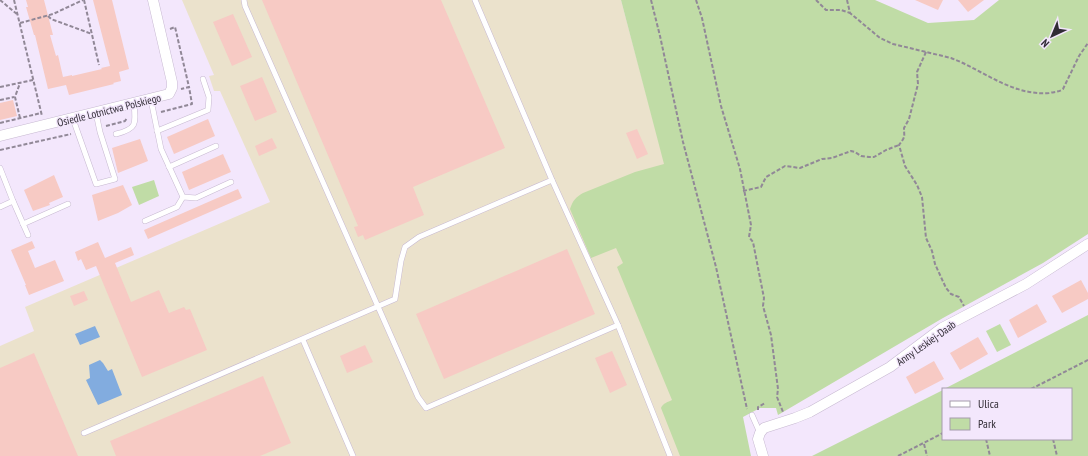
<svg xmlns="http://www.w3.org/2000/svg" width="1088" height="456" font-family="'PT Sans Narrow',sans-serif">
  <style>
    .industrial { fill: #ebe2cc }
    .green { fill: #c0dca6 }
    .water { fill: #82acdf }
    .building { fill: #f7cac4 }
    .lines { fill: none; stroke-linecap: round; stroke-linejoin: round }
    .service-casing { stroke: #c7b9d1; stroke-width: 6 }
    .minor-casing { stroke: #c7b9d1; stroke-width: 11 }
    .path { stroke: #918897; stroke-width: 2; stroke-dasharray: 4 2; stroke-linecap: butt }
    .service { stroke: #fff; stroke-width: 5 }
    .minor { stroke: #fff; stroke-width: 10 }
    .labels { text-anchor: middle; stroke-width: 3; stroke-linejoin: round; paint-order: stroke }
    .street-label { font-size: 11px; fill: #312c35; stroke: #f3e7fc }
  </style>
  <rect width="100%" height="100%" fill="#f3e7fc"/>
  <path class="industrial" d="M182,0H621L743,456H0V346L34,331L25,307L270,202L220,91H214L209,76L214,75Z"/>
  <g class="green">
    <path d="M621,0H875L928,23L974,20L999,0H1088V234L1043,263L943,318L778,415L776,408H760L743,417L751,456H680L661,408C663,403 668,402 672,400L617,267L623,263L616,248L591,258L570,209C573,200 576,197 583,193L635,172L664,164Z"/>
    <path d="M154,180L159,196L139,205L132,187Z"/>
    <path d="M1088,315V456H812L943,390V439H1071V389H944Z"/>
    <path d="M1000,324L1011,345L997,352L986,331Z"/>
  </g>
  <g class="water">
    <path d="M95,326L100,337L80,345L75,334Z"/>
    <path d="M100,360L103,363L108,371L112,369L122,395L98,405L86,380L90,378L89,365Z"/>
  </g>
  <g class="building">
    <path d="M26,0H44L53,35H50L56,56L58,55L63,77L72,75V76L102,69L101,68L110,66L93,0H112L129,69L119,72L121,81L113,83L114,84L69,95L66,85L48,89L35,35H34L26,7H28Z"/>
    <path d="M262,0H441L505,148L413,187L424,215L365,240L363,235L358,237L354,227L358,226Z"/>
    <path d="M915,0H943L938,10Z"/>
    <path d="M958,0H984L968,12Z"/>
    <path d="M233,14L252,57L232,66L213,22Z"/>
    <path d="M262,77L277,112L255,121L240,86Z"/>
    <path d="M13,100L17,116L0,120V103Z"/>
    <path d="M208,119L215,136L174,154L167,137Z"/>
    <path d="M637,129L648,154L637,159L626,133Z"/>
    <path d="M272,138L277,148L259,156L255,146Z"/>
    <path d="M140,139L148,161L118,173L112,148Z"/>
    <path d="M223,154L231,172L189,190L182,172Z"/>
    <path d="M54,175L63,197L49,203L50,205L33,211L24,190Z"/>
    <path d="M123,185L132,205L118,213L98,221L92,195Z"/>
    <path d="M238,189L242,198L148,239L144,230Z"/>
    <path d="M32,241L35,248L28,251L35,268L55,260L64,281L29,295L25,285H26L11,250Z"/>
    <path d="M98,242L105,258L131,247L134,255L115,263L131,302L159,290L169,313L184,307L186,310L190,309L207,350L142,377L96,266L86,270L81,259L78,261L75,252Z"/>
    <path d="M567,249L595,314L444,379L416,314Z"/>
    <path d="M1081,280L1088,293V299L1062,313L1052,296Z"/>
    <path d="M84,291L88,300L74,306L70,296Z"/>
    <path d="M1037,304L1047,322L1018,338L1009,320Z"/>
    <path d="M978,337L988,354L960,370L950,353Z"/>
    <path d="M365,345L373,362L347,373L340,356Z"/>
    <path d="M612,351L627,385L610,393L595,358Z"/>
    <path d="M34,353L78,456H0V368Z"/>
    <path d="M934,361L944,379L915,394L906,377Z"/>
    <path d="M263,376L291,443L260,456H116L110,441Z"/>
  </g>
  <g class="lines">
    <defs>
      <g id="service">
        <path d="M244,0L245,6L418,397L426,408L618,325"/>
        <path d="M475,0L552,180L618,325L670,456"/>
        <path d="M151,100L161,149L183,197L196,198L231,182"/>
        <path d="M73,119L96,184L115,179L100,132L96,113"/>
        <path d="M157,131L208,110L209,97L203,79"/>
        <path d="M116,134C137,129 136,124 134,104"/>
        <path d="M169,167L216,146"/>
        <path d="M0,168L13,201L28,235"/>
        <path d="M0,207L13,201"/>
        <path d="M145,221L177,207L183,197"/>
        <path d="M23,224L68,204"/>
        <path d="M303,340L353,456"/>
        <path d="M752,415L760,433"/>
        <path d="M84,433L395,299L401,261L405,247L419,237L552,180"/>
      </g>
      <g id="minor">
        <path d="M0,136L169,94L172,88V82L153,0"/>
        <path d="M763,456L758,439L760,433L764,428L795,418L810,412L890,367L942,328L1026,284L1088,244"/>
      </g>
    </defs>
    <use href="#service" class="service-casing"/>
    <use href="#minor" class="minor-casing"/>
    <g class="path">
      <path d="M0,0L18,15"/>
      <path d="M14,0L42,116"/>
      <path d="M84,0L99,65"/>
      <path d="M651,0L660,36L683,142L716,267L747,409"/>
      <path d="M696,0L702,18L721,106L740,169L751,225L749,237L753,242L760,278L764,298L763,306L771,335L778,389L777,397L783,412"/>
      <path d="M816,0L826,10H841L850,13"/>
      <path d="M847,0L850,13L880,38L893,44L951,58C983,70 1012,96 1049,93C1054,92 1059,92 1063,89L1079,56L1088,43"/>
      <path d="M48,16L51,19L92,34"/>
      <path d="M20,23L53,14L83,0"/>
      <path d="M170,29L175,27L189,87L181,89"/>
      <path d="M926,52L917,72L918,84L909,119L904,128C904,137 906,136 899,145L905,166L917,185L922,197L926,238L932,251L935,264L946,288L951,294L959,297L964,306"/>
      <path d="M0,87L33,80"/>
      <path d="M0,100L14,97"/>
      <path d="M161,112L192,104L189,87"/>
      <path d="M20,118L15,97L20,83"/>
      <path d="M0,123L41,113"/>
      <path d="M106,126L125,121L127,118"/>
      <path d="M0,150L71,134"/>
      <path d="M743,191L761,187L766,177L785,166L800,168L822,159L832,158L851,151L855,152L861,156L869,157H874L886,150L899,145"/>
      <path d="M1031,389L1088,360"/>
      <path d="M758,410V407L765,403"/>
      <path d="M986,439L990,456"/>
      <path d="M1053,439L1057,456"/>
      <path d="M924,444L927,456"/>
      <path d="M898,456L943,433"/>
    </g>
    <use href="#service" class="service"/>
    <use href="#minor" class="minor"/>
  </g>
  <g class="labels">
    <g class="street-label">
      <text transform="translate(109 110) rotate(-14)" y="4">Osiedle Lotnictwa Polskiego</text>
      <text transform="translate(926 343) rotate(-35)" y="4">Anny Leskiej-Daab</text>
    </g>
  </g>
  <rect x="942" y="388" width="130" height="52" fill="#f3e7fc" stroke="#a59cac"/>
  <rect x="950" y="401" width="20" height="6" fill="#ffffff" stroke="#a59cac"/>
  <text x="978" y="408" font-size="12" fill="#312c35">Ulica</text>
  <rect x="950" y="418" width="20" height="12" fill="#c0dca6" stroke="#a59cac"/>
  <text x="978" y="428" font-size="12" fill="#312c35">Park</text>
  <g transform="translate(1052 36) rotate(224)" stroke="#f3e7fc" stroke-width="3" paint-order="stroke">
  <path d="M0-3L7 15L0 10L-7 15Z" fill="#312c35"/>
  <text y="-6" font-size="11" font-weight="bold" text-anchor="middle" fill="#312c35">N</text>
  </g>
</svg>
